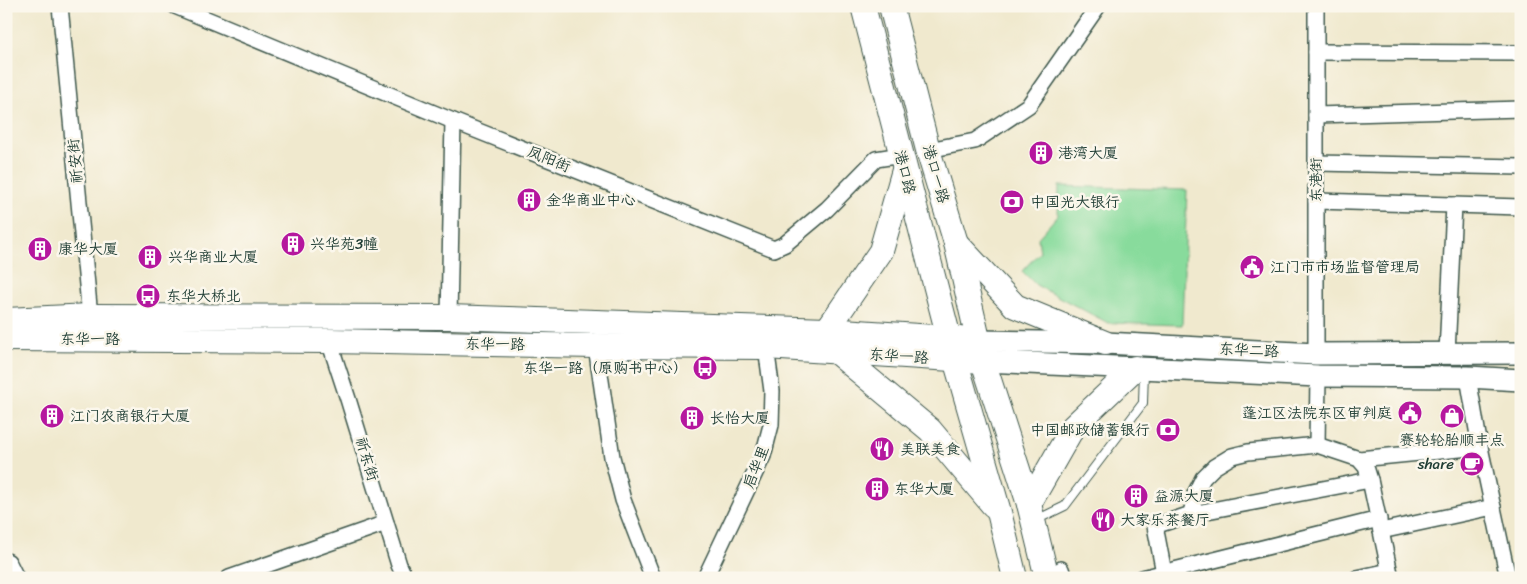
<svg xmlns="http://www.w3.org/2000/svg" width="1527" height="584" font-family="Sriracha,'LXGW WenKai TC',sans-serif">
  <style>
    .green { fill: #88db9c; stroke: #548c68 }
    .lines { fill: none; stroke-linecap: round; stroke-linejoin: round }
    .lane-casing { stroke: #3e574b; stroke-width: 10 }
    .street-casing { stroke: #3e574b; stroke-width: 18 }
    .secondary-casing { stroke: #3e574b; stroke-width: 24 }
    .primary-casing { stroke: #3e574b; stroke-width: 26 }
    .lane { stroke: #fff; stroke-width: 8 }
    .street { stroke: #fff; stroke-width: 15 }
    .secondary { stroke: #fff; stroke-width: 21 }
    .primary { stroke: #fff; stroke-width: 24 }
    .labels { text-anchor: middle; stroke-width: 5; stroke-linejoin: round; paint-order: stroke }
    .poi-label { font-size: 15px; fill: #1f3d34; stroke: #fbf7ec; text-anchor: start }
    .street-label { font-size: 15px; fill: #1f3d34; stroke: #fbf7ec }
  </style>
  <rect width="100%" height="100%" fill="#fbf7ec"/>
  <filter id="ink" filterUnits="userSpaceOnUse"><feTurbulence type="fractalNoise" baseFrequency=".02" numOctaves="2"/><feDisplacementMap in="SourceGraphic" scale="10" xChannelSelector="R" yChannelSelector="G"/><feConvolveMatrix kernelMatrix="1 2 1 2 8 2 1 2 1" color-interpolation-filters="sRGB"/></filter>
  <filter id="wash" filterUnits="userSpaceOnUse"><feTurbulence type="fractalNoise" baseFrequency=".0096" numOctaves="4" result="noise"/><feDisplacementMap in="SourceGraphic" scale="20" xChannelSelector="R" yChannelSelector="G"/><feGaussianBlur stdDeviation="1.12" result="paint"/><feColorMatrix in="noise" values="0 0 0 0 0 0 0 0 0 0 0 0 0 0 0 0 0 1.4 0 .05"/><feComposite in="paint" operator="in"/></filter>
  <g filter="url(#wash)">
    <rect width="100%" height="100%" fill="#f0e9ce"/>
    <path class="green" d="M1059,186L1187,190L1182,325L1108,323L1036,285L1022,271L1040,252L1038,238L1058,215Z"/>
  </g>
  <g filter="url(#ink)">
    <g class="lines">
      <defs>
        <path id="lane" d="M1036,520L1065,506L1143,403L1144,371"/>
        <g id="street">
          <path d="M60,6L90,316"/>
          <path d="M175,6L453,121L774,249L785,244L827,209L876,159L901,155"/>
          <path d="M1316,6V354"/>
          <path d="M1316,52L1521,53"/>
          <path d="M1316,115L1521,109"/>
          <path d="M928,150L975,141L1029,105L1098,6"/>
          <path d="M1316,163L1521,167"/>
          <path d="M1316,201L1521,207"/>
          <path d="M449,317L453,121"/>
          <path d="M329,341L348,399L399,565L405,578"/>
          <path d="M596,346L612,457L623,500L653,578"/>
          <path d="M1447,353L1454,205"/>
          <path d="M1468,377L1480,447L1508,578"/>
          <path d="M1317,445L1318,376"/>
          <path d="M1359,459L1480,447"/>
          <path d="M1191,514L1195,494L1203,478L1214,467L1232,456L1248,452L1317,445L1359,459L1366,467L1370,480L1391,578"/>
          <path d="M1381,531L1493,507"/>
          <path d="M1061,569L1064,578"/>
          <path d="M229,578L386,523"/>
          <path d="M705,578L763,456L771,425L772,391L766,347"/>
          <path d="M1142,578L1379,519"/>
          <path d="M1165,578L1155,526L1191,514L1370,480"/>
          <path d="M1357,578L1389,571"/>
        </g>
        <g id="secondary">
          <path d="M978,341L1105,343L1316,354L1521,353"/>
          <path d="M983,361L1318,376L1468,377L1521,380"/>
          <path d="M6,564L13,578"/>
        </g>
        <g id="primary">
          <path d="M863,6L949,338L999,512L1015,578"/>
          <path d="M891,6L928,150L956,243L983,361L1029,504L1047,578"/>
          <path d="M956,243L1015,306L1105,343"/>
          <path d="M6,320L90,316L449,317L827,330L949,338L978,341"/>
          <path d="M827,330L881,251L904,170"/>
          <path d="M6,339L329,341L596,346L766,347L983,361"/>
          <path d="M835,351L930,430L993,505"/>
          <path d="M1029,504L1073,427L1135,368"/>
        </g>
      </defs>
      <use href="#lane" class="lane-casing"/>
      <use href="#street" class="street-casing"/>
      <use href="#secondary" class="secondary-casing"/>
      <use href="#primary" class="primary-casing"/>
      <use href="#lane" class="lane"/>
      <use href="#street" class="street"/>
      <use href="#secondary" class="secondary"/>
      <use href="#primary" class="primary"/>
    </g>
  </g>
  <defs>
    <symbol id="building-disc" viewBox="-11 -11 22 22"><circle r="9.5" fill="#b5179e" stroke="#fbf7ec"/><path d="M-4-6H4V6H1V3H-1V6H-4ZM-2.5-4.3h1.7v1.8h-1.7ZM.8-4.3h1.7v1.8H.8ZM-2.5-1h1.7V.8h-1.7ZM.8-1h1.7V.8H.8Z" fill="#fff"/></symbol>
    <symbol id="bank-disc" viewBox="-11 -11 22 22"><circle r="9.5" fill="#b5179e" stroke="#fbf7ec"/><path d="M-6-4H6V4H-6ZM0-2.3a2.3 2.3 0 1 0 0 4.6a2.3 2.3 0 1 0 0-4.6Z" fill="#fff"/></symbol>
    <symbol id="civic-disc" viewBox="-11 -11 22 22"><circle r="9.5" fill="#b5179e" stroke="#fbf7ec"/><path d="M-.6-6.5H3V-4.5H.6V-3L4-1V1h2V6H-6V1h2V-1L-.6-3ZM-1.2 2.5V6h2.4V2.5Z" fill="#fff"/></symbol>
    <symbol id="bus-disc" viewBox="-11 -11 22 22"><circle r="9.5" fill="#b5179e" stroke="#fbf7ec"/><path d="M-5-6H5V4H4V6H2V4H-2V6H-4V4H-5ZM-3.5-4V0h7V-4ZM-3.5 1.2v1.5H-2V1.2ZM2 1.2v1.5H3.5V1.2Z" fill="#fff"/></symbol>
    <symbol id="shop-disc" viewBox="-11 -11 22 22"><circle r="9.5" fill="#b5179e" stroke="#fbf7ec"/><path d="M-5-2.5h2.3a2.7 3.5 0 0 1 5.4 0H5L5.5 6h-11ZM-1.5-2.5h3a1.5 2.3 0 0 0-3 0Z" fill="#fff"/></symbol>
    <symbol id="restaurant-disc" viewBox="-11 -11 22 22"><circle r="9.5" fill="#b5179e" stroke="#fbf7ec"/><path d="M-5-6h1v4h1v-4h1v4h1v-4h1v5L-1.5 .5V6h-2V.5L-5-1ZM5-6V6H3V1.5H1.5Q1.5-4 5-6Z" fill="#fff"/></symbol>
    <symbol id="cafe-disc" viewBox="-11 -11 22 22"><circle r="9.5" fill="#b5179e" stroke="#fbf7ec"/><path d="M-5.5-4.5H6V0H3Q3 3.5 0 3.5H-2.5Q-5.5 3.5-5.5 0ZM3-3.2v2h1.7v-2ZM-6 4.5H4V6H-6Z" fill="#fff"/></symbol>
  </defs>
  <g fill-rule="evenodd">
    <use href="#building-disc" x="1027" y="139" width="28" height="28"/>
    <use href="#building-disc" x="515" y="186" width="28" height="28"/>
    <use href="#bank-disc" x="998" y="188" width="28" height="28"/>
    <use href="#building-disc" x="279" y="230" width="28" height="28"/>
    <use href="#building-disc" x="26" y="235" width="28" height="28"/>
    <use href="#building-disc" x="136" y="243" width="28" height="28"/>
    <use href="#civic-disc" x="1238" y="253" width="28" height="28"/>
    <use href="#bus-disc" x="134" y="282" width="28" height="28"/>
    <use href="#bus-disc" x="691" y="354" width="28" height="28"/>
    <use href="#civic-disc" x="1396" y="399" width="28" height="28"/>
    <use href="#building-disc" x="38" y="402" width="28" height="28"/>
    <use href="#shop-disc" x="1438" y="402" width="28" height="28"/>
    <use href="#building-disc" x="678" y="404" width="28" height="28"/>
    <use href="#bank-disc" x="1154" y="416" width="28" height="28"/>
    <use href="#restaurant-disc" x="868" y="435" width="28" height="28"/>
    <use href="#cafe-disc" x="1458" y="450" width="28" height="28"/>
    <use href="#building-disc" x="863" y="475" width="28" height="28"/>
    <use href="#building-disc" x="1122" y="482" width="28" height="28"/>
    <use href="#restaurant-disc" x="1089" y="506" width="28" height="28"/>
  </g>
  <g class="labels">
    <g class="poi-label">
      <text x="1058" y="158">港湾大厦</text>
      <text x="546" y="205">金华商业中心</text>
      <text x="1030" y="207">中国光大银行</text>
      <text x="310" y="249">兴华苑3幢</text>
      <text x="58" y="254">康华大厦</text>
      <text x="168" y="262">兴华商业大厦</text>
      <text x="1270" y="272">江门市市场监督管理局</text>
      <text x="166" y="301">东华大桥北</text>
      <text x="688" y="373" text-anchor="end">东华一路（原购书中心）</text>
      <text x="1392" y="418" text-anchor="end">蓬江区法院东区审判庭</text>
      <text x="70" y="421">江门农商银行大厦</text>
      <text x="710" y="423">长怡大厦</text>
      <text x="1150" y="435" text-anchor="end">中国邮政储蓄银行</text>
      <text x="1452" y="445" text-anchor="middle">赛轮轮胎顺丰点</text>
      <text x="900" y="454">美联美食</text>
      <text x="1454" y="469" text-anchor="end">share</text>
      <text x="894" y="494">东华大厦</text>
      <text x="1154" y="501">益源大厦</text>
      <text x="1120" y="525">大家乐茶餐厅</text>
    </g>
    <g class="street-label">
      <text transform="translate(549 159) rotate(22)" y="5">凤阳街</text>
      <text transform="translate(75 161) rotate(-95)" y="5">祈安街</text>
      <text transform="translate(905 172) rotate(76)" y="5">港口路</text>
      <text transform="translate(936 174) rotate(74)" y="5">港口一路</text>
      <text transform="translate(1316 180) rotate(-90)" y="5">东港街</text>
      <text x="90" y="344">东华一路</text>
      <text transform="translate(495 344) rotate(1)" y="5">东华一路</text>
      <text transform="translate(1249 350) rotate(3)" y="5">东华二路</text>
      <text transform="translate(899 356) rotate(4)" y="5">东华一路</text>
      <text transform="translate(367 459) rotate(73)" y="5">祈东街</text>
      <text transform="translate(756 467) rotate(-68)" y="5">启华里</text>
    </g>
  </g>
  <rect width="1527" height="584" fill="none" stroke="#fbf7ec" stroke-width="25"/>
</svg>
